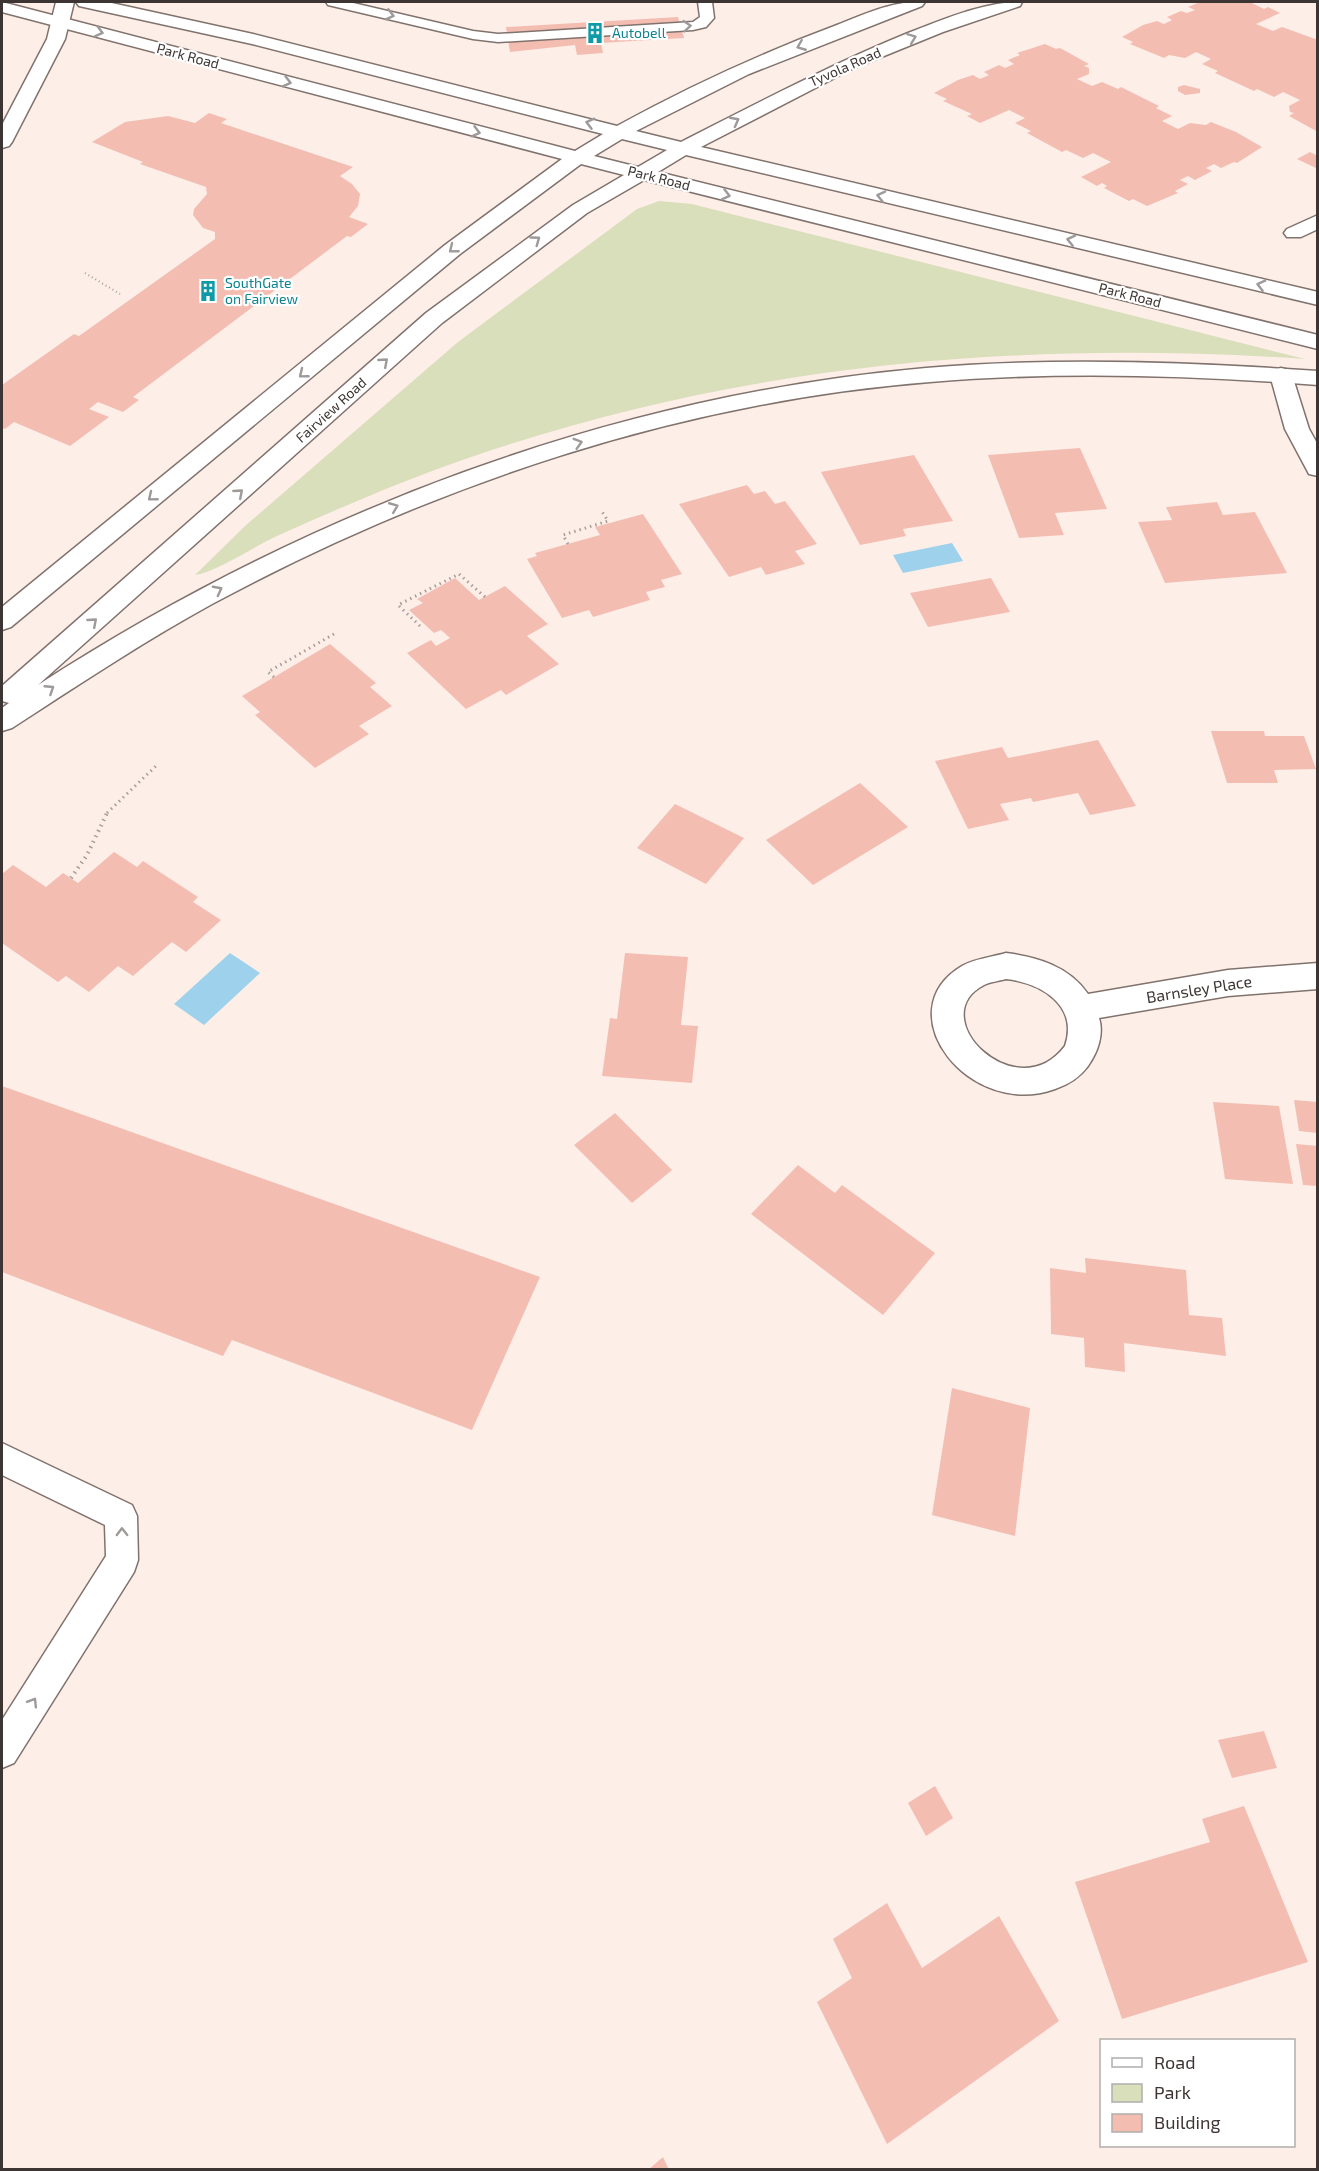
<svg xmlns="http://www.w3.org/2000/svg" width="1319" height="2171" font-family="'Exo 2',sans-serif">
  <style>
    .green { fill: #d9dfba }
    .water { fill: #9ed2ec }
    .building { fill: #f4bdb2 }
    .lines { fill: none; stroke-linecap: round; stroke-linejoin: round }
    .service-casing { stroke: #80726d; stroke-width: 3 }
    .minor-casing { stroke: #80726d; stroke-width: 3 }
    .secondary-casing { stroke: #80726d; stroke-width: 3 }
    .path-far2 { stroke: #a99d99; stroke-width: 2; stroke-dasharray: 1 3; stroke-linecap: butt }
    .path-far1 { stroke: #a99d99; stroke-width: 3; stroke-dasharray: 1.5 4; stroke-linecap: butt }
    .path { stroke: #a99d99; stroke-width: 4; stroke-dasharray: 1.5 4.5; stroke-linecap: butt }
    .service { fill: #fff; fill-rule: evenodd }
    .minor { fill: #fff; fill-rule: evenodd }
    .secondary { fill: #fff; fill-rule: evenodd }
    .oneway { stroke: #9e9a99 }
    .labels { text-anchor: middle; stroke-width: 4.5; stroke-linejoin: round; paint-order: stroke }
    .far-culture-label { font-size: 14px; fill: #0d838f; stroke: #fff; text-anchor: start }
    .far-street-label { font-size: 14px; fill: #3c3533; stroke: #fff }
    .street-label { font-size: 16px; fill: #3c3533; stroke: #fff }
  </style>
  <rect width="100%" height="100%" fill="#feeee8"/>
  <path class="green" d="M659,201L692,204L1305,359C1022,340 750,363 480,454C411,477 344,506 277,536C255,546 216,572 195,575L245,526L458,342L637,209Z"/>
  <g class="water">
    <path d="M952,543L963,561L903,573L893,555Z"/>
    <path d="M230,953L260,973L204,1025L174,1004Z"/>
  </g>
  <g class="building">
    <path d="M1200,2H1250L1264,9L1268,7L1280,13L1256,24L1273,31L1282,27L1318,40V132L1289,116L1294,113L1290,112L1289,106L1300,100L1283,92L1274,97L1257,89L1254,91L1215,73L1218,71L1202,64L1211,59L1196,52L1185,58L1169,55L1164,58L1130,44L1133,42L1122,37L1143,25L1157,21L1164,24L1172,20L1167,17L1181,11L1187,13L1195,10L1188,7Z"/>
    <path d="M678,17L684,38L601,43L603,53L577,55L575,45L510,52L506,27Z"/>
    <path d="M1045,44L1056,49L1060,48L1089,64L1084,66L1089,68V74L1077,79L1092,86L1102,82L1118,89L1121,87L1159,106L1156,108L1172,116L1162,121L1178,129L1190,123L1206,125L1211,122L1236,132L1262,147L1237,163L1234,162L1221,168L1214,164L1206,168L1212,171L1195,180L1188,176L1180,180L1188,184L1175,191L1178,193L1147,206L1133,199L1129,201L1104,188L1107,186L1102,183L1097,186L1081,177L1111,162L1093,153L1083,158L1066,150L1062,152L1027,133L1031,131L1015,123L1025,118L1009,110L980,123L967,116L972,114L943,101L947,99L934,93L958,80L973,75L980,79L989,75L984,72L999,65L1005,68L1014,64L1008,60L1020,55L1017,53Z"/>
    <path d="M1184,85L1200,89V93L1185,95L1178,91V87Z"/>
    <path d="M209,113L227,119L221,123L353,167L340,176L352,184L360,194L358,206L349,217L368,224L351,237L347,236L133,397L139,400L123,412L98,402L89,409L109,417L70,446L14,422L5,429L2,428V385L74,334L79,336L215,239V232L203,228L193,215L194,209L207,194L206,187L140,164L143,162L92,142L125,122L168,116L195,123Z"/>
    <path d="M1310,152L1318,156V169L1297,159Z"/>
    <path d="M1080,448L1107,509L1055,513L1064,535L1019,538L988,455Z"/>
    <path d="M914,455L953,521L903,529L906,536L860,545L821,472Z"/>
    <path d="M747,485L754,494L765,491L775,504L785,501L817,544L795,551L805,564L766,575L761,567L729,577L679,504Z"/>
    <path d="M1217,502L1223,515L1255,512L1287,573L1165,583L1138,522L1172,520L1166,507Z"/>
    <path d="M643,514L682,574L661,580L665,587L646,592L650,600L593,617L589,610L562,618L527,559L537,556L535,553L600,535L595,527Z"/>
    <path d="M455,578L479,600L505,586L548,624L527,636L559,664L506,695L501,690L466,709L407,653L431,640L436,646L450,638L441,630L434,633L409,610L423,603L417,599Z"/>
    <path d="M991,578L1010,612L928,627L910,593Z"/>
    <path d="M330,644L376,683L370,687L392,706L359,726L369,734L315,768L255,715L260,712L242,696Z"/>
    <path d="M1211,731H1264L1265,736H1304L1316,769L1274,770L1278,783H1227Z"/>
    <path d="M1098,740L1136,806L1090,815L1078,793L1033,802L1031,798L1000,804L1009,820L968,829L935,761L1002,747L1008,758Z"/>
    <path d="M860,783L908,827L813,885L766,840Z"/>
    <path d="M675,804L744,838L706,884L637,848Z"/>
    <path d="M114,852L137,867L143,861L198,897L193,902L221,920L186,952L172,942L133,976L118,966L89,992L66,976L58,982L2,943V874L13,865L46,887L63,873L78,883Z"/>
    <path d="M625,953L688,957L681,1025L698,1026L692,1083L602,1076L610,1018L617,1019Z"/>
    <path d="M2,1086L540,1277L472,1430L232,1340L223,1356L2,1272Z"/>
    <path d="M1294,1100L1318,1102V1133L1299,1131Z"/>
    <path d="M1213,1102L1279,1106L1293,1184L1225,1179Z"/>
    <path d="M615,1113L672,1170L632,1203L574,1145Z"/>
    <path d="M1296,1144L1318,1146V1186L1303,1185Z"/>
    <path d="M798,1165L835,1193L842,1185L935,1253L883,1315L751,1214Z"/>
    <path d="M1085,1258L1186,1270L1189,1315L1222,1318L1226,1356L1124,1343L1125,1372L1085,1367L1084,1338L1051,1334L1050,1268L1086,1273Z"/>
    <path d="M952,1388L1030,1408L1015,1536L932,1515Z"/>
    <path d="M1264,1731L1277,1768L1232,1778L1218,1740Z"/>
    <path d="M935,1786L953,1818L926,1836L908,1803Z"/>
    <path d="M1244,1806L1308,1962L1122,2019L1075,1882L1210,1842L1202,1819Z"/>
    <path d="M887,1903L922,1968L999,1916L1059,2021L887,2144L817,2002L852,1978L833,1939Z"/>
    <path d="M663,2157L669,2170H648Z"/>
  </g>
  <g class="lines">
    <defs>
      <g id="service">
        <path d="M326,2H349L473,31L498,34L693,22L700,17L698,2H712L714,18L706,27L693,30L498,42L473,39L328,5Z"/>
        <path d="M2,1443L132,1505L137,1516L138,1560L134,1572L14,1763L2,1768V1720L106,1556L105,1525L2,1475Z"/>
      </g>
      <g id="minor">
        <path d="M56,2H74L65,39L12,142L9,146L2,148V125L47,39Z"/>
        <path d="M1318,215V229L1301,237H1287L1284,233L1287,229Z"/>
        <path d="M1281,368L1289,370L1292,375L1309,429L1318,445V476L1309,474L1285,429L1270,375L1273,370Z"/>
        <path d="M1006,953C1037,957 1069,966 1088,994L1228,970L1318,963V989L1228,996L1099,1018C1104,1034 1098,1052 1088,1066C1079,1078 1069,1084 1055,1089C970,1120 885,1012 962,966C974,959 992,957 1006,953ZM1006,979C1041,983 1079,1005 1065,1046C1017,1110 922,1017 984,985C990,982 999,981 1006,979Z"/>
      </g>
      <path id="secondary" d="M2,2L575,151L603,134L252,44L79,6L76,2H107L253,34L617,126C688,87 762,53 837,25C865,14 895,0 925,2L922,6L749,74L636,131L681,142C756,104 830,65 908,33C945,19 983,2 1022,2L1020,6L943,32L852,69L701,147L1318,292V305L686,155L658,172L1318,335V349L644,180L587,213L442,323L38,685C304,513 609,396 926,368C1057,357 1187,362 1318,371V385C1188,375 1059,371 930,382C679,402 433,485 212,604C143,642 78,685 12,728L2,731V708L9,703L2,701V686L426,313L573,205L624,175L581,164L460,254L11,627L2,630V607L445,245L562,159L2,12ZM622,139L667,150L638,167L594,156Z"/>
    </defs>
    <use href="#service" class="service-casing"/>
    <use href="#minor" class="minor-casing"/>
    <use href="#secondary" class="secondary-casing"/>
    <path class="path-far2" d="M85,273L120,294"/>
    <g class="path-far1">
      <path d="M568,544L563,535L608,521L601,510"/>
      <path d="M420,626L398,605L459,574L485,597"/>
      <path d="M274,677L268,672L334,634"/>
      <path d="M107,813L158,764"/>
    </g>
    <path class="path" d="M71,878L87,855L108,811"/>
    <use href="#service" class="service"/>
    <use href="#minor" class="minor"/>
    <use href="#secondary" class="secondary"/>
  </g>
  <defs><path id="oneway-chevron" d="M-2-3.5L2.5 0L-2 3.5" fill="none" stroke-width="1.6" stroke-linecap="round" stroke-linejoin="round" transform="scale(1.5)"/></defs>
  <g class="oneway">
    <use href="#oneway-chevron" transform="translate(390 15) rotate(14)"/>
    <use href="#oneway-chevron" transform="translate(687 26) rotate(-5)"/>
    <use href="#oneway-chevron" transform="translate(99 32) rotate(15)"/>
    <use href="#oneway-chevron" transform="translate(912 38) rotate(-21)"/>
    <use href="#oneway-chevron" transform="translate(801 46) rotate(158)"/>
    <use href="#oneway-chevron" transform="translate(287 82) rotate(15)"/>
    <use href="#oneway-chevron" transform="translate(735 121) rotate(-28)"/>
    <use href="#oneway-chevron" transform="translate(590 123) rotate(-165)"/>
    <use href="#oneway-chevron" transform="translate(476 132) rotate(15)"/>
    <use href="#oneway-chevron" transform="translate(726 195) rotate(14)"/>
    <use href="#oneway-chevron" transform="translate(881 196) rotate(-167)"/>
    <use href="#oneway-chevron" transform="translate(536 240) rotate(-36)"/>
    <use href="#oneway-chevron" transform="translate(1071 240) rotate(-167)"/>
    <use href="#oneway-chevron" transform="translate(453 249) rotate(141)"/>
    <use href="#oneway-chevron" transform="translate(1261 285) rotate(-166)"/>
    <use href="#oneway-chevron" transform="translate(384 362) rotate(-41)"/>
    <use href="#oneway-chevron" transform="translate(303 374) rotate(141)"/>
    <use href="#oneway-chevron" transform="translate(578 443) rotate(-16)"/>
    <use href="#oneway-chevron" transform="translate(239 493) rotate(-41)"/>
    <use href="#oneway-chevron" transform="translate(152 497) rotate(141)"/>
    <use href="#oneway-chevron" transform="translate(394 507) rotate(-22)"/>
    <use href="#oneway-chevron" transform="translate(218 590) rotate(-28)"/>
    <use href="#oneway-chevron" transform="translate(93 622) rotate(-41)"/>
    <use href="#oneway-chevron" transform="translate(50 689) rotate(-33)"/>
    <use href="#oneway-chevron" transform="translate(122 1532) rotate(-91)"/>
    <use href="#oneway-chevron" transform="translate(33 1702) rotate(-58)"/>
  </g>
  <defs>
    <symbol id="building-bare" viewBox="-9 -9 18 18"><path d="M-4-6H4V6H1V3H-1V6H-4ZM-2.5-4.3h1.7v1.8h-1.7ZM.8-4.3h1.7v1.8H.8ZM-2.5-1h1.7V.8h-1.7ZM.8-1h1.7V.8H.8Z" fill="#0f9aa8" stroke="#fff" stroke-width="2.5" paint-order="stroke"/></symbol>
  </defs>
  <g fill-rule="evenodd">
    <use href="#building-bare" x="580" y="18" width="30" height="30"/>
    <use href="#building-bare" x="193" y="276" width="30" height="30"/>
  </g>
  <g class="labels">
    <g class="far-culture-label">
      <text x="612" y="38">Autobell</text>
      <text x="225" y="288">SouthGate<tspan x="225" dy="16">on Fairview</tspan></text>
    </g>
    <g class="far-street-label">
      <text transform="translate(188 56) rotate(15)" y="5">Park Road</text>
      <text transform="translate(845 67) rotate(-24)" y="5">Tyvola Road</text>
      <text transform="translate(659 178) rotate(14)" y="5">Park Road</text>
      <text transform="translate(1130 295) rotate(14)" y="5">Park Road</text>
      <text transform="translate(331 410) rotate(-42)" y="5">Fairview Road</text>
    </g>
    <g class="street-label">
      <text transform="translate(1199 989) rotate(-9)" y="6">Barnsley Place</text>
    </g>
  </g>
  <rect width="1319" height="2171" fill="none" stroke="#3c3533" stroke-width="6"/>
  <rect x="1100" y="2039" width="195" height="108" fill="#ffffff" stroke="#b1aead" stroke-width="1.5"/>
  <rect x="1112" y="2058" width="30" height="9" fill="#ffffff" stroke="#b1aead" stroke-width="1.5"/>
  <text x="1154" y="2069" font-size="18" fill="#3c3533">Road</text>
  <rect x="1112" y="2084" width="30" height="18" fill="#d9dfba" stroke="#b1aead" stroke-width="1.5"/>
  <text x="1154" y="2099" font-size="18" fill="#3c3533">Park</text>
  <rect x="1112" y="2114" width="30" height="18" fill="#f4bdb2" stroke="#b1aead" stroke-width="1.5"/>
  <text x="1154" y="2129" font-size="18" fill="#3c3533">Building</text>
</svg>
